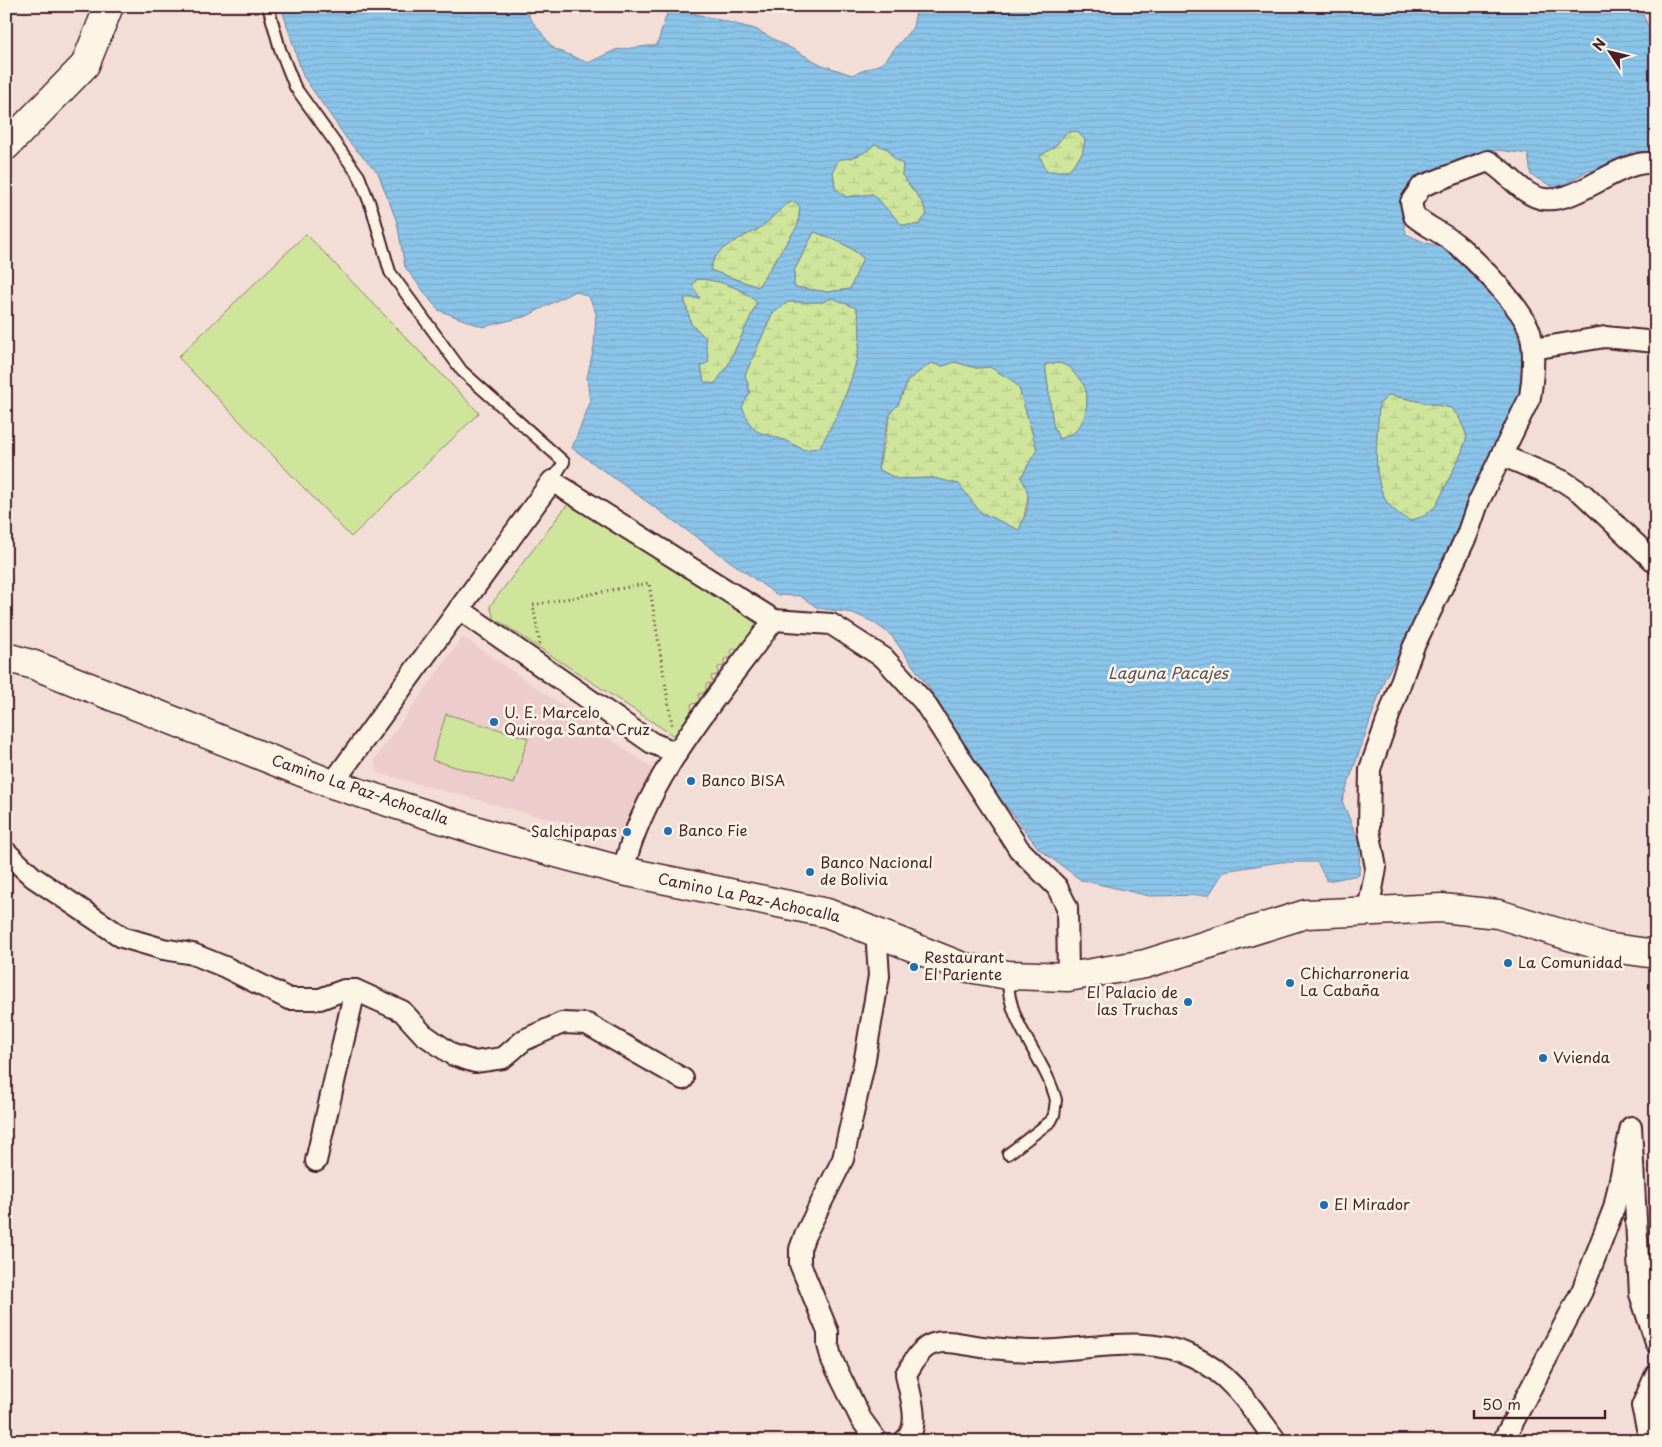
<svg xmlns="http://www.w3.org/2000/svg" width="1662" height="1447" font-family="'Playpen Sans',sans-serif">
  <style>
    .built { fill: #eccccd }
    .green { fill: #cee59b; stroke: #8c8263 }
    .wetland { fill: url(#wetland-marsh); stroke: #8c8263 }
    .water { fill: url(#water-rules); stroke: #71839e; fill-rule: evenodd }
    .lines { fill: none; stroke-linecap: round; stroke-linejoin: round }
    .lane-casing { stroke: #4a1f2b; stroke-width: 14 }
    .street-casing { stroke: #4a1f2b; stroke-width: 24 }
    .secondary-casing { stroke: #4a1f2b; stroke-width: 31 }
    .primary-casing { stroke: #4a1f2b; stroke-width: 31 }
    .path { stroke: #4a1f2b; stroke-width: 3; stroke-dasharray: 1 4; stroke-linecap: butt }
    .lane { stroke: #fcf5e5; stroke-width: 10 }
    .street { stroke: #fcf5e5; stroke-width: 20 }
    .secondary { stroke: #fcf5e5; stroke-width: 28 }
    .primary { stroke: #fcf5e5; stroke-width: 28 }
    .poi-dot { fill: #1f6fb2; stroke: #fcf5e5; stroke-width: 2 }
    .labels { text-anchor: middle; stroke-width: 5; stroke-linejoin: round; paint-order: stroke }
    .poi-label { font-size: 15px; fill: #4a1f2b; stroke: #fcf5e5; text-anchor: start }
    .street-label { font-size: 15px; fill: #4a1f2b; stroke: #fcf5e5 }
    .water-label { font-size: 16px; font-style: italic; fill: #5e5164; stroke: #fcf5e5 }
  </style>
  <defs>
    <pattern id="wetland-marsh" width="20" height="14" patternUnits="userSpaceOnUse" patternTransform="scale(1.25)"><rect width="20" height="14" fill="#cee59b"/><path d="M1 5h8M5 5V1M11 12h8M15 12V8" fill="none" stroke="#b2c486"/></pattern>
    <pattern id="water-rules" width="6" height="5" patternUnits="userSpaceOnUse" patternTransform="scale(1.25)"><rect width="6" height="5" fill="#8bc5ea"/><path d="M0 2.5h6" fill="none" stroke="#79a9c9"/></pattern>
  </defs>
  <rect width="100%" height="100%" fill="#f3ddd7"/>
  <filter id="ink" filterUnits="userSpaceOnUse"><feTurbulence type="fractalNoise" baseFrequency=".02" numOctaves="2"/><feDisplacementMap in="SourceGraphic" scale="10" xChannelSelector="R" yChannelSelector="G"/><feConvolveMatrix kernelMatrix="1 2 1 2 8 2 1 2 1" color-interpolation-filters="sRGB"/></filter>
  <g filter="url(#ink)">
    <path class="built" d="M463,637L655,770L621,835L534,815L378,773L374,760Z"/>
    <g class="green">
      <path d="M306,234L479,413L351,537L178,357Z"/>
      <path d="M574,496L761,627L751,644L731,650L733,657L724,659V666L718,667V675L711,676L713,683L706,684V692L699,694V703L691,704L694,721L684,734L674,736L494,618L490,606Z"/>
      <path d="M446,714L528,738L514,784L432,760Z"/>
    </g>
    <g class="wetland">
      <path d="M1077,131L1085,140L1082,154L1068,171L1046,172L1039,156L1054,147L1067,132Z"/>
      <path d="M875,144L888,149L895,160L903,163L902,175L922,202L927,214L919,225H902L873,194L846,197L835,188L833,171L839,159C854,159 864,154 875,144Z"/>
      <path d="M794,201L800,207L798,225L758,287L710,270C715,246 739,240 758,229C771,221 780,206 794,201Z"/>
      <path d="M814,232C831,238 849,245 863,258L850,289L828,292L794,287V271Z"/>
      <path d="M697,279C716,279 745,288 757,303L728,365L715,384L704,383L701,365L705,337L691,324L684,297L699,298L692,286Z"/>
      <path d="M832,297L856,308C871,347 840,414 819,448L804,450L784,440L758,432L751,426L741,407L750,392L745,375L772,314L788,302H823Z"/>
      <path d="M955,362L976,368L990,367L1013,381L1019,388L1037,450L1021,477L1029,491L1024,517L1019,530L980,512L958,484L933,478L897,479L878,469L891,412L898,405L908,380L931,363L943,366Z"/>
      <path d="M1060,363L1072,368C1075,376 1079,377 1083,384C1091,395 1086,421 1077,430C1073,434 1064,437 1059,439L1053,425L1045,364Z"/>
      <path d="M1389,395L1451,408L1459,417L1467,436L1462,452L1436,506L1424,516L1410,521C1405,517 1398,514 1394,510C1368,488 1378,434 1379,404Z"/>
    </g>
    <path class="water" d="M281,6H529V17L553,48L588,63L615,50L657,45L669,7L755,29L822,65L852,75L883,63L913,27L917,6H1639L1656,43V152L1634,151L1607,169L1587,171L1557,189L1531,175L1528,154L1498,150L1413,183L1402,212L1406,234L1426,243L1459,251L1474,277L1512,317L1530,377L1442,579L1385,678L1342,801L1360,844L1359,875L1327,881L1317,862H1280L1224,871L1209,895L1149,896L1081,880L1039,849L993,789L931,691L891,635L873,622L853,613L818,608L800,596L777,595L572,448L590,403L587,378L594,347L596,313L589,297L575,291L527,316L483,327L438,310L405,267L397,222L378,173L349,142L303,76ZM1077,131L1085,140L1082,154L1068,171H1046L1040,156L1054,147L1067,132ZM875,144L888,149L895,160L903,164L902,175L922,202L927,214L919,225H902L873,194L846,197L835,188L833,171L839,159C854,159 864,154 875,144ZM794,201L800,207L798,225L758,287L710,270C715,246 739,240 758,229C771,221 780,206 794,201ZM814,232C831,237 850,245 863,258L850,289L828,292L794,287V271ZM697,279C716,279 745,288 757,303L728,365L715,384L704,382L701,366L709,362L705,337L691,324L684,298H700L692,285ZM832,298L856,308C871,347 840,414 819,448L804,450L784,440L758,432L751,426L742,407L750,392L745,375L772,314L788,302H823ZM955,362L976,368L990,367L1013,381L1019,388L1037,449L1021,478C1033,497 1028,510 1019,530L980,512L959,484L933,478L897,479L878,469L882,442L891,412L898,405L908,380L931,363L943,366ZM1060,363L1071,368C1074,376 1079,377 1083,384C1091,395 1086,420 1077,430C1073,434 1065,437 1059,439L1053,425L1045,364ZM1389,395L1451,408L1459,417L1467,436L1462,452L1436,506L1424,516L1410,521C1405,517 1398,514 1394,510C1368,488 1378,434 1379,404Z"/>
    <g class="lines">
      <defs>
        <g id="lane">
          <path d="M268,6L280,49L295,87L359,176L372,209L390,272L462,371L564,462L552,481"/>
          <path d="M1008,976C1006,1023 1045,1057 1056,1100L1054,1115L1051,1121L1008,1154"/>
        </g>
        <g id="street">
          <path d="M1533,349L1605,337L1656,342"/>
          <path d="M1501,455L1563,481L1583,494L1656,563"/>
          <path d="M459,609L652,743L677,753"/>
          <path d="M332,784L552,481L774,620L831,624L884,658L924,702L1019,849L1057,887L1067,907L1068,977"/>
          <path d="M6,852L33,877L122,937L163,949L193,954L225,967L289,999H320L344,990H355L402,1011L423,1034L453,1055L475,1062L503,1058L524,1040L562,1023L587,1024L683,1079"/>
          <path d="M623,871C645,778 718,696 774,620"/>
          <path d="M1368,911L1376,868L1369,830L1370,769L1413,648L1467,535L1478,503L1530,397C1533,378 1535,350 1530,332C1524,310 1475,259 1456,244C1443,233 1427,227 1414,216L1411,202L1422,186L1488,161C1507,171 1522,196 1544,199C1579,204 1624,155 1656,164"/>
          <path d="M876,930L879,976L864,1064L843,1159L805,1235L800,1249V1264L828,1332V1345L832,1360L861,1419L877,1441"/>
          <path d="M316,1161L355,990"/>
          <path d="M904,1441C923,1427 909,1393 906,1374C913,1363 920,1348 933,1344C949,1339 965,1345 982,1347C1000,1349 1020,1351 1038,1351C1089,1350 1144,1334 1192,1356C1230,1373 1252,1408 1276,1441"/>
          <path d="M1503,1441L1582,1291L1614,1208L1631,1127L1640,1294L1656,1343"/>
          <path d="M1650,1441L1642,1406L1656,1374"/>
        </g>
        <path id="secondary" d="M6,146L85,65L109,6"/>
        <path id="primary" d="M6,657L34,665L332,784L494,836L623,871L827,913L963,967L1008,975L1068,977L1145,964L1306,914L1442,908L1498,914L1605,947L1656,954"/>
      </defs>
      <use href="#lane" class="lane-casing"/>
      <use href="#street" class="street-casing"/>
      <use href="#secondary" class="secondary-casing"/>
      <use href="#primary" class="primary-casing"/>
      <path class="path" d="M540,644L533,605L649,583L672,725"/>
      <use href="#lane" class="lane"/>
      <use href="#street" class="street"/>
      <use href="#secondary" class="secondary"/>
      <use href="#primary" class="primary"/>
    </g>
  </g>
  <g class="poi-dot">
    <circle cx="494" cy="722" r="5"/>
    <circle cx="691" cy="781" r="5"/>
    <circle cx="668" cy="831" r="5"/>
    <circle cx="627" cy="832" r="5"/>
    <circle cx="810" cy="872" r="5"/>
    <circle cx="1508" cy="963" r="5"/>
    <circle cx="914" cy="967" r="5"/>
    <circle cx="1290" cy="983" r="5"/>
    <circle cx="1188" cy="1002" r="5"/>
    <circle cx="1543" cy="1058" r="5"/>
    <circle cx="1324" cy="1205" r="5"/>
  </g>
  <g class="labels">
    <g class="poi-label">
      <text x="504" y="718">U. E. Marcelo<tspan x="504" dy="17">Quiroga Santa Cruz</tspan></text>
      <text x="701" y="786">Banco BISA</text>
      <text x="678" y="836">Banco Fie</text>
      <text x="617" y="837" text-anchor="end">Salchipapas</text>
      <text x="820" y="868">Banco Nacional<tspan x="820" dy="17">de Bolivia</tspan></text>
      <text x="924" y="963">Restaurant<tspan x="924" dy="17">El Pariente</tspan></text>
      <text x="1518" y="968">La Comunidad</text>
      <text x="1300" y="979">Chicharroneria<tspan x="1300" dy="17">La Cabaña</tspan></text>
      <text x="1178" y="998" text-anchor="end">El Palacio de<tspan x="1178" dy="17">las Truchas</tspan></text>
      <text x="1553" y="1063">Vvienda</text>
      <text x="1334" y="1210">El Mirador</text>
    </g>
    <g class="street-label">
      <text transform="translate(360 790) rotate(19)" y="5">Camino La Paz-Achocalla</text>
      <text transform="translate(749 898) rotate(12)" y="5">Camino La Paz-Achocalla</text>
    </g>
    <g class="water-label">
      <text x="1168" y="679">Laguna Pacajes</text>
    </g>
  </g>
  <rect width="1662" height="1447" fill="none" stroke="#fcf5e5" stroke-width="25"/>
  <rect x="12" y="12" width="1637" height="1422" fill="none" stroke="#4a1f2b" stroke-width="2" filter="url(#ink)"/>
  <g transform="translate(1610 52) rotate(305)" stroke="#fcf5e5" stroke-width="4" paint-order="stroke">
  <path d="M0-4L9 19L0 12L-9 19Z" fill="#4a1f2b"/>
  <text y="-8" font-size="14" font-weight="bold" text-anchor="middle" fill="#4a1f2b">N</text>
  </g>
  <path d="M1474 1410v8h131v-8" fill="none" stroke="#4a1f2b" stroke-width="2.5"/>
  <text x="1482" y="1410" font-size="15" fill="#4a1f2b" stroke="#fcf5e5" stroke-width="4" paint-order="stroke">50 m</text>
</svg>
